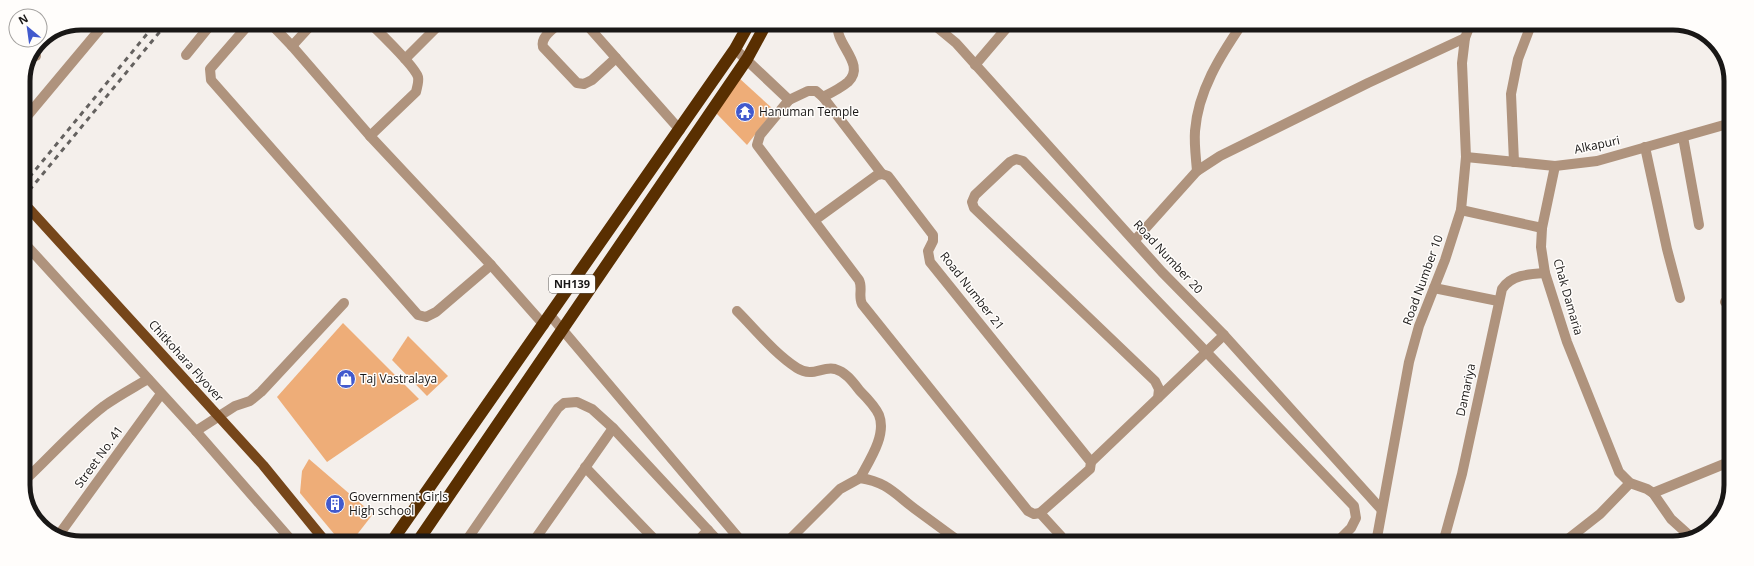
<svg xmlns="http://www.w3.org/2000/svg" width="1754" height="566" font-family="'Open Sans',sans-serif">
  <style>
    .building { fill: #eead78 }
    .lines { fill: none; stroke-linecap: round; stroke-linejoin: round }
    .minor { stroke: #af937d; stroke-width: 10 }
    .major { stroke: #76461a; stroke-width: 10 }
    .highway { stroke: #592f01; stroke-width: 12 }
    .rail { stroke: #64615f; stroke-width: 3; stroke-dasharray: 5 5; stroke-linecap: butt }
    .labels { text-anchor: middle; stroke-width: 3; stroke-linejoin: round; paint-order: stroke }
    .shield { fill: #fffdfb; stroke: #5e5c5b; stroke-width: 1 }
    .shield-label { font-size: 11px; font-weight: bold; fill: #191716 }
    .poi-label { font-size: 12px; fill: #191716; stroke: #fffdfb; text-anchor: start }
    .street-label { font-size: 12px; fill: #191716; stroke: #fffdfb }
    .rim { fill: none; stroke: #191716; stroke-width: 5 }
  </style>
  <rect width="100%" height="100%" fill="#f4efeb"/>
  <g class="building">
    <path d="M739,78L774,110L747,145L716,113Z"/>
    <path d="M343,323L419,399L327,462L277,397Z"/>
    <path d="M408,336L448,376L427,396L392,360Z"/>
    <path d="M309,459L373,514L352,541H340L300,493L302,471Z"/>
  </g>
  <g class="lines">
    <g class="minor">
      <path d="M250,23L210,69L211,80L418,315L426,317L436,312L491,265"/>
      <path d="M270,23L292,46L370,136L491,265L544,325"/>
      <path d="M559,24C553,29 540,37 543,47L577,83L584,84L592,80L616,58"/>
      <path d="M586,24L680,130"/>
      <path d="M933,24L956,43L1162,272L1224,335L1381,509"/>
      <path d="M292,46L313,23"/>
      <path d="M735,49L789,100L760,135L757,145L859,280C863,288 858,296 862,304L1028,511L1034,514L1040,513L1090,469L1091,462L930,262L928,251L933,241V235L888,176L882,174L877,175L815,220"/>
      <path d="M34,54L36,56"/>
      <path d="M186,55L212,23"/>
      <path d="M405,59L441,23"/>
      <path d="M975,65L1010,24"/>
      <path d="M823,97C831,93 841,88 848,82C867,64 834,44 838,24"/>
      <path d="M789,100L808,91H816L823,97L882,174"/>
      <path d="M23,121L105,23"/>
      <path d="M370,136L416,92C417,87 419,82 418,77C415,66 380,33 370,23"/>
      <path d="M1683,137L1699,225"/>
      <path d="M1645,147L1667,249L1680,298"/>
      <path d="M1466,157L1555,166L1597,161L1731,123"/>
      <path d="M1514,162L1511,94L1518,59L1531,25"/>
      <path d="M1555,166L1542,228L1541,247L1545,273L1567,342L1619,472L1630,483L1647,489L1653,493L1671,519L1691,537"/>
      <path d="M1197,171C1196,158 1194,144 1195,131C1198,91 1220,56 1242,24"/>
      <path d="M1461,210L1542,228"/>
      <path d="M1135,240L1197,171L1220,156L1368,83L1465,38"/>
      <path d="M28,247L195,430L292,541"/>
      <path d="M1434,288L1498,301"/>
      <path d="M1725,302L1730,300"/>
      <path d="M737,311C756,330 774,353 797,368C813,378 821,366 835,369C846,372 853,382 860,391C867,398 875,406 879,415C887,435 869,461 860,478"/>
      <path d="M550,315L742,542"/>
      <path d="M1158,398L1224,335"/>
      <path d="M196,431L235,406L250,401L261,392L344,303"/>
      <path d="M1091,462L1158,398L1159,389L1155,381L974,208L972,202L975,195L1010,162L1016,159L1023,161L1354,506L1356,518L1351,528L1336,543"/>
      <path d="M585,467L657,542"/>
      <path d="M23,482C50,457 74,429 104,406C118,396 133,388 148,379"/>
      <path d="M1653,493L1729,462"/>
      <path d="M1040,513L1061,536V542"/>
      <path d="M58,536L161,394"/>
      <path d="M466,541L558,408L564,403L577,402L592,409L613,428L719,542"/>
      <path d="M533,542L613,428"/>
      <path d="M697,542L708,530"/>
      <path d="M787,542L840,489L860,478C887,482 895,494 915,509C930,520 945,531 960,542"/>
      <path d="M1376,543L1409,362L1419,326L1445,260L1461,210L1466,157L1462,63L1465,38L1470,25"/>
      <path d="M1443,543L1462,474L1502,289C1511,275 1529,274 1545,273"/>
      <path d="M1563,543L1600,514L1630,483"/>
    </g>
    <path class="major" d="M23,202L263,465L325,541"/>
    <g class="highway">
      <path d="M392,541L735,49L749,24"/>
      <path d="M418,541L747,59L766,24"/>
    </g>
    <g class="rail">
      <path d="M23,185L156,23"/>
      <path d="M23,198L167,23"/>
    </g>
  </g>
  <defs>
    <symbol id="temple-disc" viewBox="-11 -11 22 22"><circle r="9.5" fill="#425acd" stroke="#fffdfb"/><path d="M0-6L5-2H3V0L6.5 2.5H4V6H1.5V3h-3V6H-4V2.5H-6.5L-3 0V-2H-5Z" fill="#fff"/></symbol>
    <symbol id="shop-disc" viewBox="-11 -11 22 22"><circle r="9.5" fill="#425acd" stroke="#fffdfb"/><path d="M-5-2.5h2.3a2.7 3.5 0 0 1 5.4 0H5L5.5 6h-11ZM-1.5-2.5h3a1.5 2.3 0 0 0-3 0Z" fill="#fff"/></symbol>
    <symbol id="building-disc" viewBox="-11 -11 22 22"><circle r="9.5" fill="#425acd" stroke="#fffdfb"/><path d="M-4-6H4V6H1V3H-1V6H-4ZM-2.5-4.3h1.7v1.8h-1.7ZM.8-4.3h1.7v1.8H.8ZM-2.5-1h1.7V.8h-1.7ZM.8-1h1.7V.8H.8Z" fill="#fff"/></symbol>
  </defs>
  <g fill-rule="evenodd">
    <use href="#temple-disc" x="734" y="101" width="22" height="22"/>
    <use href="#shop-disc" x="335" y="368" width="22" height="22"/>
    <use href="#building-disc" x="324" y="493" width="22" height="22"/>
  </g>
  <g class="labels">
    <rect class="shield" x="549" y="275" width="46" height="18" rx="3"/>
    <g class="shield-label">
      <text x="572" y="288">NH139</text>
    </g>
    <g class="poi-label">
      <text x="759" y="116">Hanuman Temple</text>
      <text x="360" y="383">Taj Vastralaya</text>
      <text x="349" y="501">Government Girls<tspan x="349" dy="14">High school</tspan></text>
    </g>
    <g class="street-label">
      <text transform="translate(1597 145) rotate(-12)" y="4">Alkapuri</text>
      <text transform="translate(1168 257) rotate(47)" y="4">Road Number 20</text>
      <text transform="translate(1423 280) rotate(-70)" y="4">Road Number 10</text>
      <text transform="translate(972 291) rotate(52)" y="4">Road Number 21</text>
      <text transform="translate(1568 297) rotate(74)" y="4">Chak Damaria</text>
      <text transform="translate(186 361) rotate(48)" y="4">Chitkohara Flyover</text>
      <text transform="translate(1466 390) rotate(-78)" y="4">Damariya</text>
      <text transform="translate(99 457) rotate(-54)" y="4">Street No. 41</text>
    </g>
  </g>
  <path d="M0 0H1754V566H0ZM81 30H1673A51 51 0 0 1 1724 81V485A51 51 0 0 1 1673 536H81A51 51 0 0 1 30 485V81A51 51 0 0 1 81 30Z" fill="#fffdfb" fill-rule="evenodd"/>
  <path class="rim" d="M81 30H1673A51 51 0 0 1 1724 81V485A51 51 0 0 1 1673 536H81A51 51 0 0 1 30 485V81A51 51 0 0 1 81 30Z"/>
  <g transform="translate(28 28) rotate(331)"><circle r="19" fill="#fffdfb" stroke="#a3a19f"/>
  <path d="M0-3L7 15L0 10L-7 15Z" fill="#425acd"/>
  <text y="-6" font-size="11" font-weight="bold" text-anchor="middle" fill="#191716">N</text>
  </g>
</svg>
